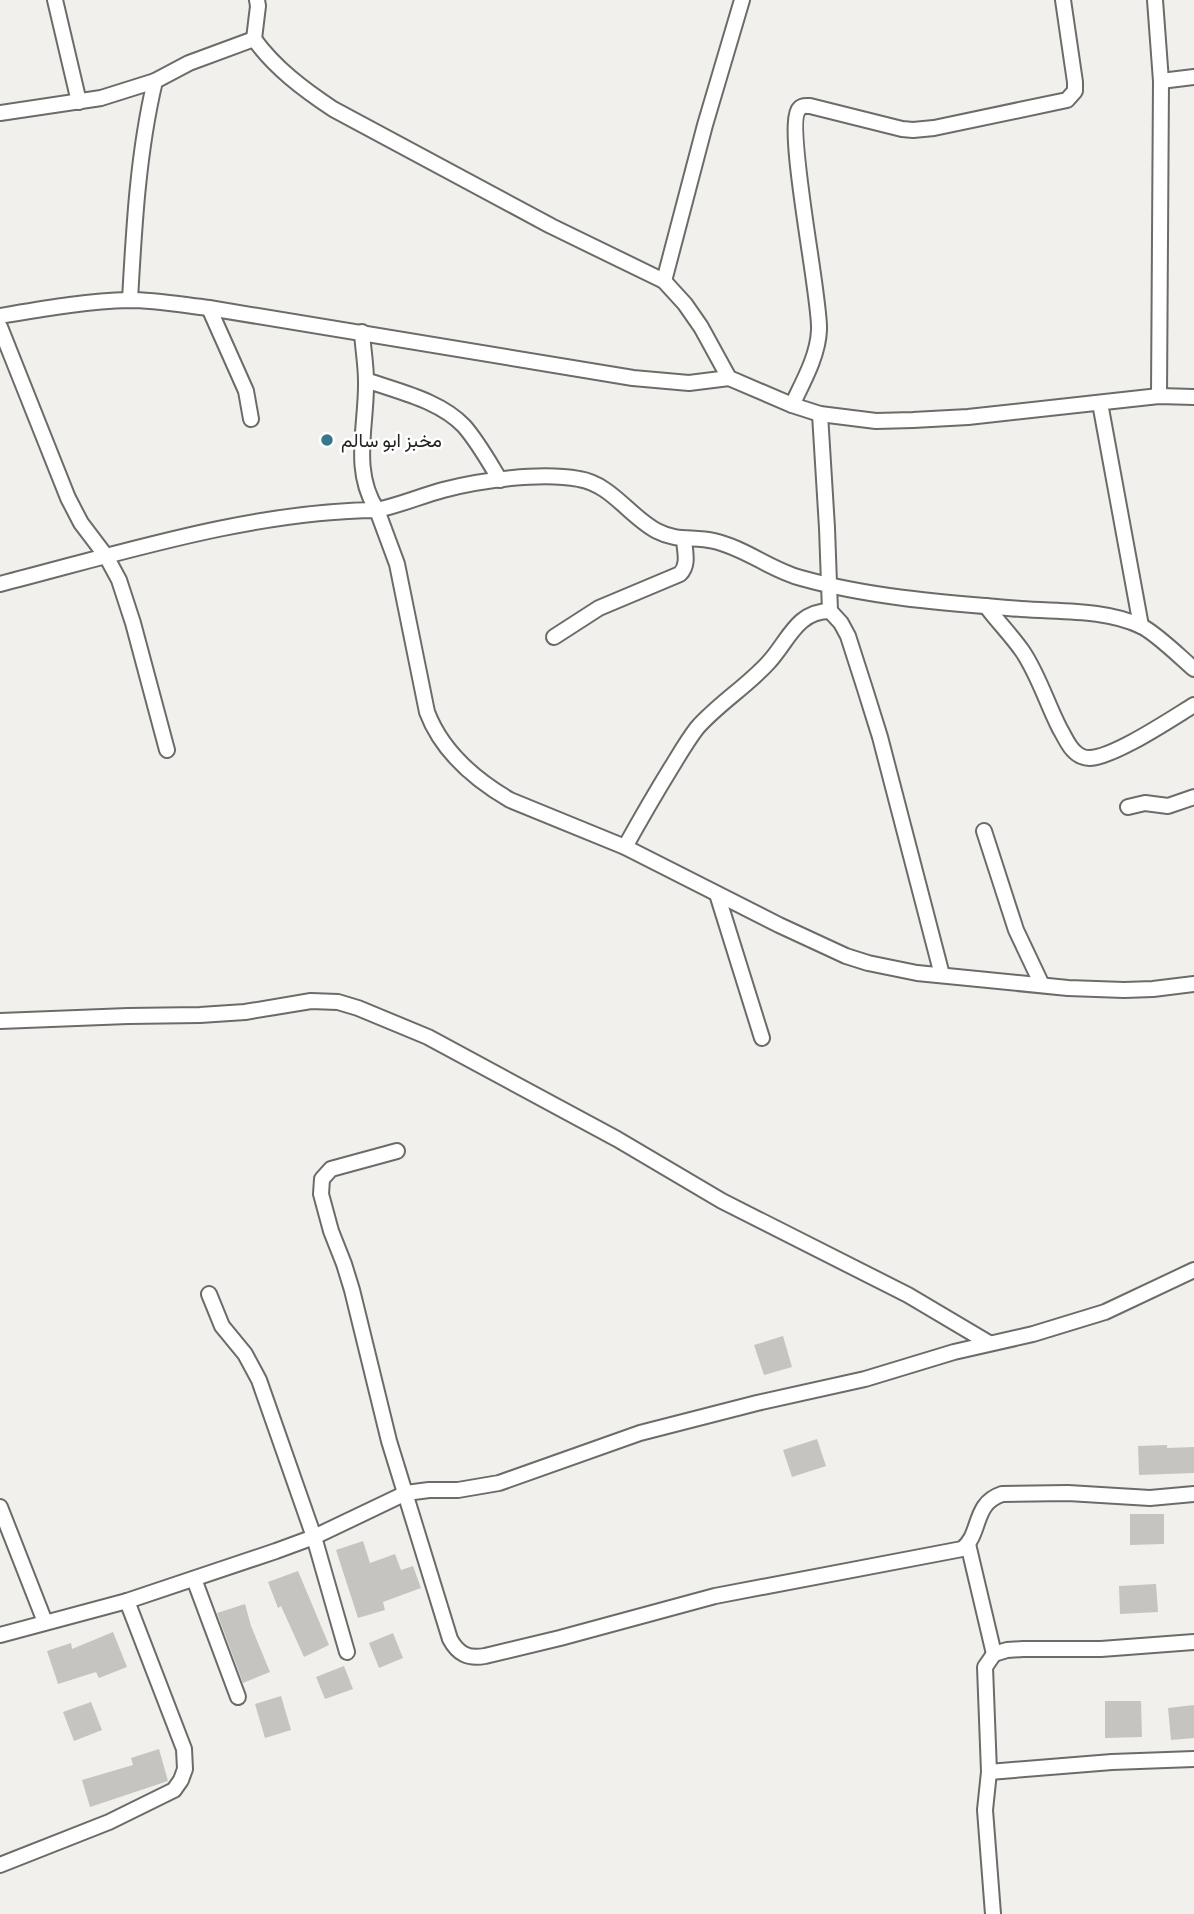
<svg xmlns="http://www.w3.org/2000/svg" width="1194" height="1914" font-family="'PT Sans Narrow',Vazirmatn,sans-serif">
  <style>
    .building { fill: #c5c4c1 }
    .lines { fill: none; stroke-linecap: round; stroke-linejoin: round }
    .street-casing { stroke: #6b6b68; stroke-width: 18 }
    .street { stroke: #fff; stroke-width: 14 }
    .poi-dot { fill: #36778a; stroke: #fff; stroke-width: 2.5 }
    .labels { text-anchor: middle; stroke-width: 5; stroke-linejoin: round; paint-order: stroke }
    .poi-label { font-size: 19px; fill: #242422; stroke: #fff; text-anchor: start }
  </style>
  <rect width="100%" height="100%" fill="#f1f0ed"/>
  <g class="building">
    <path d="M783,1336L792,1367L764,1375L754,1345Z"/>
    <path d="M817,1439L826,1466L792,1477L783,1450Z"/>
    <path d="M1167,1445V1448L1194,1447V1473L1139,1475L1138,1446Z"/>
    <path d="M1130,1514H1164V1544L1130,1545Z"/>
    <path d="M363,1541L370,1563L395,1554L401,1570L413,1566L421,1588L383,1602L385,1610L358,1618L336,1550Z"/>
    <path d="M298,1571L329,1645L304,1657L281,1606L278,1608L268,1582Z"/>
    <path d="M1156,1584L1158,1612L1120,1614L1119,1586Z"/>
    <path d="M245,1604L251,1626L270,1672L243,1683L217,1613Z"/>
    <path d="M113,1632L127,1667L99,1678L96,1672L58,1684L47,1651L71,1643L72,1649Z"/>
    <path d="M393,1633L403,1658L379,1668L369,1643Z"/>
    <path d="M344,1666L353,1689L325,1699L316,1677Z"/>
    <path d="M281,1696L291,1730L265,1738L255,1704Z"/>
    <path d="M1105,1701H1141L1142,1737L1105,1738Z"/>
    <path d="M91,1702L102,1730L74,1741L63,1712Z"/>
    <path d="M1194,1705V1738L1171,1740L1168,1708Z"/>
    <path d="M159,1749L168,1781L90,1807L82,1780L133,1765L131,1758Z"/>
  </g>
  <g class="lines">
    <defs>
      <g id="street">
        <path d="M55,0L79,102"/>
        <path d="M1155,0L1161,81L1159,396"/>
        <path d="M254,39C275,68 303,89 333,109L551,226L664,281L685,304L701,327L729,378L792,405L820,414L876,421L913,420L968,417L1159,396L1194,397"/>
        <path d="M1161,81L1194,77"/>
        <path d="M0,113L101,98L155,81"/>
        <path d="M664,281L705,125L742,0"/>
        <path d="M130,300C134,227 138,152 155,81L189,63L254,39L258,6L257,0"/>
        <path d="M209,308L246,391L251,419"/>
        <path d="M0,316C42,309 86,301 129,300C155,300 183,305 209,308L633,378L689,383L729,378"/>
        <path d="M0,327L68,498L81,523L106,556L119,580L133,623L167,750"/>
        <path d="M362,332C363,349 366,365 366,381C367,425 351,470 377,510C400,505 421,496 443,490C480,480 541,472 579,479C611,484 630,517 657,531C678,542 693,536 714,541C745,548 771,570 801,578C872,598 948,603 1021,609C1060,612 1105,609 1141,626C1156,633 1180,657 1194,669"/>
        <path d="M366,380C399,392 439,400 464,426C478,442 489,462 500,480"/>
        <path d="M1100,403L1141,626"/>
        <path d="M792,405C803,382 818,356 819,330C821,298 783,122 800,108C803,105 806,106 810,106L902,129L913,130L934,128L1067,100L1075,91V82L1063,0"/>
        <path d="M820,414L827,528L830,611L841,623L848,636L865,689L880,737L942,975"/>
        <path d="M0,584C121,553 252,511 377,510L397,564L427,712C442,752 474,779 510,800L625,847L779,925L846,956L868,963L917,973L1068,988L1124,990L1153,989L1194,984"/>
        <path d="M986,606C998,622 1012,636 1023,652C1039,676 1047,704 1060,729C1065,737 1068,746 1075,752C1078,755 1084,758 1089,758C1113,758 1171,719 1194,705"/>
        <path d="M554,637L599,608L680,574C689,565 685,552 684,540"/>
        <path d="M1128,807L1145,803L1168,806L1194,797"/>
        <path d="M984,831L1016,930L1042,985"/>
        <path d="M625,847C640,820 655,794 671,768C679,755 687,741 697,728C718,704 746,687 768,663C788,642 796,611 830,611"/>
        <path d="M717,894L762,1038"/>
        <path d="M0,1021L128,1016L200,1015L245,1012L311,1001L338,1002L358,1008L428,1037L617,1139L722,1201L908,1295L989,1343"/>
        <path d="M397,1151L331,1169L322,1179L321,1194L331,1231L344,1264L352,1290L389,1441L450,1639C458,1654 468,1659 485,1656L560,1638L715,1596L962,1549C982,1534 972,1504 1002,1494L1068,1493L1150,1498L1194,1494"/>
        <path d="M209,1294L222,1326L245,1354L259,1380L314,1537L347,1652"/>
        <path d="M0,1507L45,1622"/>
        <path d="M968,1544L994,1654"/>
        <path d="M194,1579L238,1697"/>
        <path d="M0,1635L127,1601L276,1551L314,1537L406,1493L429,1490H458L499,1483L640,1433L757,1403L865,1379L954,1352L1033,1334L1105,1312L1194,1270"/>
        <path d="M989,1772L1112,1762L1194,1759"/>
        <path d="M0,1865L109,1822L174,1790L181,1780L185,1769L184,1749L127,1601"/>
        <path d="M993,1914L985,1810L989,1772L985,1667L994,1654L1007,1650L1023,1649H1101L1194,1642"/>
      </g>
    </defs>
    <use href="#street" class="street-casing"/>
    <use href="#street" class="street"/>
  </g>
  <circle class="poi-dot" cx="327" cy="440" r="7"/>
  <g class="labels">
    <g class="poi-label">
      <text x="341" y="447">مخبز ابو سالم</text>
    </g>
  </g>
</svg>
